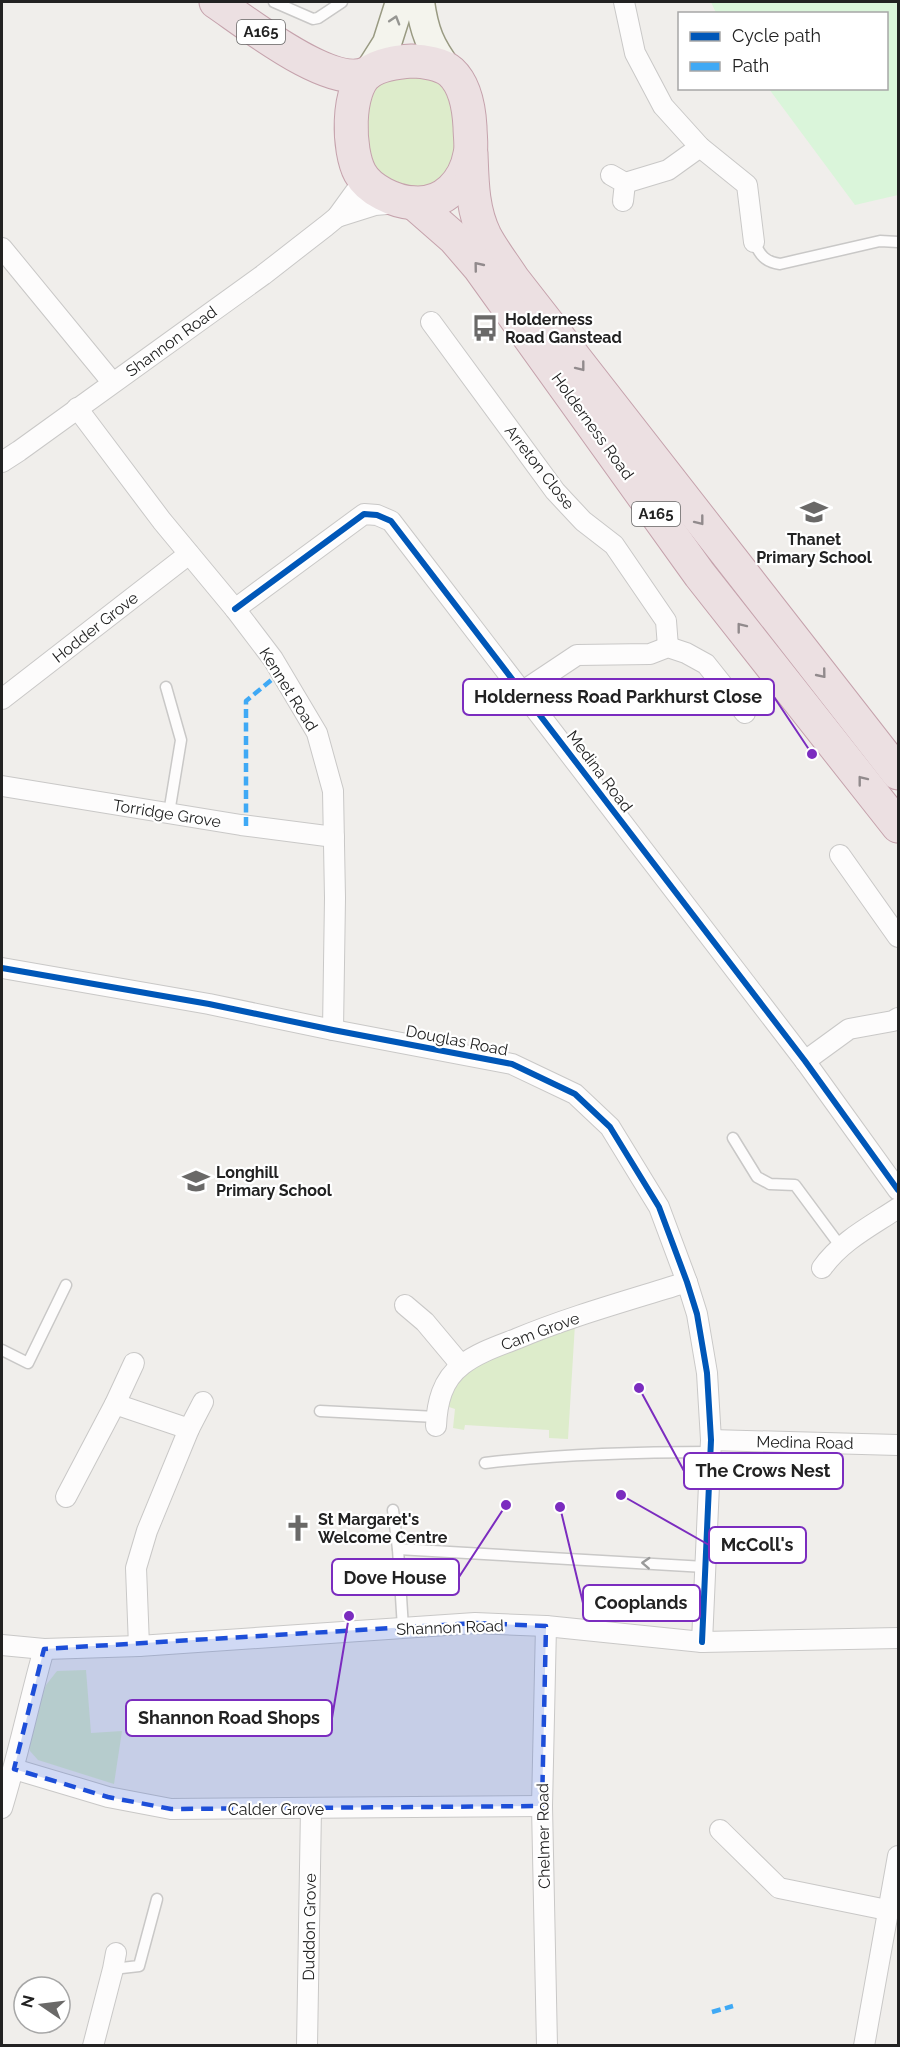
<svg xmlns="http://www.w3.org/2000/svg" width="900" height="2047" font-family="Raleway,sans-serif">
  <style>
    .grass { fill: #ddeccb }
    .park { fill: #daf5da }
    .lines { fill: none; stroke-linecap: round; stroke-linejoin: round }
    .lane-casing { stroke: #c9c8c7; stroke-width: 13 }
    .street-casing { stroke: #c9c8c7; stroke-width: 22 }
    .secondary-casing { stroke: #999a82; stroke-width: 31 }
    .highway-casing { stroke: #c5a2ac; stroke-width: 35 }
    .lane { stroke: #fdfcfc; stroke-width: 10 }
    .street { stroke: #fdfcfc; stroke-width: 20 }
    .secondary { stroke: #f4f4ed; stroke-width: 28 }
    .highway { stroke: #ece0e2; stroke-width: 33 }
    .quiet { stroke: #3fa9f5; stroke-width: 4.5; stroke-dasharray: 9 4.5; stroke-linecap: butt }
    .cycleway-casing { stroke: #fff; stroke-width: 10 }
    .cycleway { stroke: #0057b8; stroke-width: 6 }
    .oneway { stroke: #969692 }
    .oneway2 { stroke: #918a8c }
    .oneway3 { stroke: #9a9a9a }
    .marked { fill: #1d4ed8; fill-opacity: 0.2; stroke: #1d4ed8; stroke-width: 4.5; stroke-dasharray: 12 8; stroke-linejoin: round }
    .labels { text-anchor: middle; stroke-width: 4.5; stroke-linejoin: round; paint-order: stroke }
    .shield { fill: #fff; stroke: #646464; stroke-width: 1.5 }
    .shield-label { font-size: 15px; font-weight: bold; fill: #222 }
    .poi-label { font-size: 16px; font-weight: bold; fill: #222; stroke: #fff; text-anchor: start }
    .street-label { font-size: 16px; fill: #222; stroke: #fff }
    .leader { fill: none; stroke: #7b2cbf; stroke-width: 2 }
    .callout-dot { fill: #7b2cbf; stroke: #fff; stroke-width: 2 }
    .callout { fill: #fff; stroke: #7b2cbf; stroke-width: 2 }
    .callout-label { font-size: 18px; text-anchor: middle; font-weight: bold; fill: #222 }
  </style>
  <rect width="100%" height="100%" fill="#f0eeeb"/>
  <g class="grass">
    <path d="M410,69L446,86L460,132L454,164L439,181L418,188L396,186L370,166L363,117L373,87Z"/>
    <path d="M575,1324L568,1439L549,1438V1430L465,1425L464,1430L453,1428L455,1409L449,1407L447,1402L450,1386L468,1367Z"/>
    <path d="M86,1670L91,1733L122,1731L114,1784L38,1760L30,1751L28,1739L46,1685L57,1671Z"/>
  </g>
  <path class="park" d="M711,2H898V195L855,205L769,89L886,88V14L716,13Z"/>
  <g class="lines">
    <defs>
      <g id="lane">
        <path d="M274,2L313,19L318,18L342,2"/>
        <path d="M754,242C760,255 765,262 780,264L880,241L898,242"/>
        <path d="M166,687L181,740L169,813"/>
        <path d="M733,1138L757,1177L770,1184L795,1185L841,1247"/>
        <path d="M2,1350L28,1363L66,1285"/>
        <path d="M320,1411L436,1417"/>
        <path d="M485,1463C561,1454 635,1452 711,1452"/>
        <path d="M393,1510L398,1549L403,1628"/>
        <path d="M398,1549L705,1567"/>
        <path d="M113,1969L139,1966L157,1899"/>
      </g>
      <g id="street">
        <path d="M624,2L635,53L663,106L700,147L747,185L754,242"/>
        <path d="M611,175L625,183L623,201"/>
        <path d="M625,183L668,170L700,147"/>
        <path d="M337,217L375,205L398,203"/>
        <path d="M2,248L112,382"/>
        <path d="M431,322L555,491L583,521L614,545L666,621L668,647"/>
        <path d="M77,408L162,521L235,609L273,659L317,733L333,791L335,898L333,1030"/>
        <path d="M2,462L19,451L263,275L326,226L337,217L358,188L360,180L357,168"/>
        <path d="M235,609L364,514L377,515L391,521L805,1061L898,1190"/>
        <path d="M523,691L577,655L650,654L668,647L686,653L706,664L745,713"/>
        <path d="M2,699L189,554"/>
        <path d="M2,786L241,825L334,837"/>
        <path d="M840,855L898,937"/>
        <path d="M2,968L209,1004L333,1030L512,1064L575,1094L610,1127L659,1207L687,1282L697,1314L707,1373L711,1440L702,1642"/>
        <path d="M805,1061L849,1029L893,1021L898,1018"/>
        <path d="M822,1268C841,1241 871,1226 898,1208"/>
        <path d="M405,1305L425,1322L461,1365"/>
        <path d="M115,1404L189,1429"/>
        <path d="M436,1426C437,1403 442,1380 462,1365C477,1353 498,1346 516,1339C571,1316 630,1300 687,1282"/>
        <path d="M711,1440L898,1445"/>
        <path d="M66,1497L115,1404L134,1363"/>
        <path d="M546,1626L542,1806L547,2046"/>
        <path d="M2,1645L44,1649L139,1646L475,1623L546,1626L702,1642L898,1638"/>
        <path d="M139,1646L136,1568L147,1531L189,1429L203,1402"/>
        <path d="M14,1769L108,1797L171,1809L542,1806"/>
        <path d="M2,1808C18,1756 29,1702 44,1649"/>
        <path d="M720,1830L779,1888L887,1910"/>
        <path d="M93,2046L113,1969L116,1953"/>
        <path d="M307,2046L311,1808"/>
        <path d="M864,2046L898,1856"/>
      </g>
      <g id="secondary">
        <path d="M420,2C424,31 430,46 448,70"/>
        <path d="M368,73L387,43L400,2"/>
      </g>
      <g id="highway">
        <path d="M216,2C246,22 332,91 368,73"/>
        <path d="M412,61C423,61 442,64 451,72C465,85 469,108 470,127C470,136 472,146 470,154C465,182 444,205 414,203C395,202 369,190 360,173C348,151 346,90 368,73C380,64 397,62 412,61Z"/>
        <path d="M471,153C472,181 472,210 485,236C493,251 504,265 513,279L898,773"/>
        <path d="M414,203L454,238L479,267L700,575L898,826"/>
      </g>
    </defs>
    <use href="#lane" class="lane-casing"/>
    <use href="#street" class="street-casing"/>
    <use href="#secondary" class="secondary-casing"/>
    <use href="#highway" class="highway-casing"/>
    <use href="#lane" class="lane"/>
    <use href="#street" class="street"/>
    <use href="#secondary" class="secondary"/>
    <use href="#highway" class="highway"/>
    <g class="quiet">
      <path d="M246,826V701L281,672"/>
      <path d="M712,2012L733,2006"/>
    </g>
    <defs>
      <g id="cycleway">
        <path d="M235,609L364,514L377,515L391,521L805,1061L898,1190"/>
        <path d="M2,968L209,1004L333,1030L512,1064L575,1094L610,1127L659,1207L687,1282L697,1314L707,1373L711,1440L702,1642"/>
      </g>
    </defs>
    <use href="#cycleway" class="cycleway-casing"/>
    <use href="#cycleway" class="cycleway"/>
  </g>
  <defs><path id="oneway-chevron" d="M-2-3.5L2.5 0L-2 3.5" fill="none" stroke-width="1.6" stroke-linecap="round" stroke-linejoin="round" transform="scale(1.5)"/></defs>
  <use class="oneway" href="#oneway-chevron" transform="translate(395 20) rotate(-73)"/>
  <g class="oneway2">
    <use href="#oneway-chevron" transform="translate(478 266) rotate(-129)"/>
    <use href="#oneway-chevron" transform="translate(581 367) rotate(52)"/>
    <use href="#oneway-chevron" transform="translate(700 521) rotate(52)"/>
    <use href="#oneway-chevron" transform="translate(741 627) rotate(-128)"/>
    <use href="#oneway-chevron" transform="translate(822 674) rotate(51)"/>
    <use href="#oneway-chevron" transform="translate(862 780) rotate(-128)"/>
  </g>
  <use class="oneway3" href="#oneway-chevron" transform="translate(646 1563) rotate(-177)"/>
  <path class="marked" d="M475,1623L546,1626L542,1806L171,1809L108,1797L14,1769L44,1649Z"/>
  <defs>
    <symbol id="bus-bare" viewBox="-9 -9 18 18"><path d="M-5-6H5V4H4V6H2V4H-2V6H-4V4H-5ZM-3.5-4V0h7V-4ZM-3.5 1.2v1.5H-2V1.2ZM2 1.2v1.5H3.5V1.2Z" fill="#6a6968" stroke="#fff" stroke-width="2.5" paint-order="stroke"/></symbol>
    <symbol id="school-bare" viewBox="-9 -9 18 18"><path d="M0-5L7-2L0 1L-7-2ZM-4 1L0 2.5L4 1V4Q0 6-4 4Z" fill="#6a6968" stroke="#fff" stroke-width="2.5" paint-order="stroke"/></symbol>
    <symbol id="church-bare" viewBox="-9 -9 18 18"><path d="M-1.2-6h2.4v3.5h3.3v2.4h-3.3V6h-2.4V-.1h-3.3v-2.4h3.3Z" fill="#6a6968" stroke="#fff" stroke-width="2.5" paint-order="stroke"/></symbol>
  </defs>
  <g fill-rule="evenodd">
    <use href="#bus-bare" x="466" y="309" width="38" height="38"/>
    <use href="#school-bare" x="795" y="493" width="38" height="38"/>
    <use href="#school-bare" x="177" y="1162" width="38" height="38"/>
    <use href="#church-bare" x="279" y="1509" width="38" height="38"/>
  </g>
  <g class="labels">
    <g class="shield">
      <rect x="237" y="20" width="48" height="24" rx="4.5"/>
      <rect x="632" y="502" width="48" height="24" rx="4.5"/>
    </g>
    <g class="shield-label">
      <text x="261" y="37">A165</text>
      <text x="656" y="519">A165</text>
    </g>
    <g class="poi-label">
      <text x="505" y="325">Holderness<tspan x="505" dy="18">Road Ganstead</tspan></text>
      <text x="814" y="545" text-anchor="middle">Thanet<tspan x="814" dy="18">Primary School</tspan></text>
      <text x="216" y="1178">Longhill<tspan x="216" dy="18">Primary School</tspan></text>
      <text x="318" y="1525">St Margaret's<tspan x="318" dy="18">Welcome Centre</tspan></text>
    </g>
    <g class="street-label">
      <text transform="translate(171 341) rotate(-36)" y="6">Shannon Road</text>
      <text transform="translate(593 426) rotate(54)" y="6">Holderness Road</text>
      <text transform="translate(540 467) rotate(52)" y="6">Arreton Close</text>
      <text transform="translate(95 627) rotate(-38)" y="6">Hodder Grove</text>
      <text transform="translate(289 689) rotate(58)" y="6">Kennet Road</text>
      <text transform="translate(600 771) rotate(53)" y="6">Medina Road</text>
      <text transform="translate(167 813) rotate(9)" y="6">Torridge Grove</text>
      <text transform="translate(457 1040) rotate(11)" y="6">Douglas Road</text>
      <text transform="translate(540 1331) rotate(-20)" y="6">Cam Grove</text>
      <text transform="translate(805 1442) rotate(1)" y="6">Medina Road</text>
      <text transform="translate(450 1627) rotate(-2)" y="6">Shannon Road</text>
      <text x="276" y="1815">Calder Grove</text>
      <text transform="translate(543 1836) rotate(-91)" y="6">Chelmer Road</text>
      <text transform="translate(309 1927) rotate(-89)" y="6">Duddon Grove</text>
    </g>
  </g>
  <path class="leader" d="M812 754L774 697M639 1388L684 1471M621 1495L709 1545M506 1505L459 1577M560 1507L583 1603M349 1616L332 1718"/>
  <g class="callout-dot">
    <circle cx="812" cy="754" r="6"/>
    <circle cx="639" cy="1388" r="6"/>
    <circle cx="621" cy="1495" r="6"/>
    <circle cx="506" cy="1505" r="6"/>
    <circle cx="560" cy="1507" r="6"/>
    <circle cx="349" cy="1616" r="6"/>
  </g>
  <g class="callout">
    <rect x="463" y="679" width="311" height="36" rx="6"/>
    <rect x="684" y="1453" width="159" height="36" rx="6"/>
    <rect x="709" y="1527" width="97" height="36" rx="6"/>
    <rect x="332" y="1559" width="127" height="36" rx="6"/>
    <rect x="583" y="1585" width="117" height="36" rx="6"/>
    <rect x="126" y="1700" width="206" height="36" rx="6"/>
  </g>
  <g class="callout-label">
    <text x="618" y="703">Holderness Road Parkhurst Close</text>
    <text x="763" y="1477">The Crows Nest</text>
    <text x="757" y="1551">McColl's</text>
    <text x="395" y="1584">Dove House</text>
    <text x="641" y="1609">Cooplands</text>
    <text x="229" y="1724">Shannon Road Shops</text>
  </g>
  <rect width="900" height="2047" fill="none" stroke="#222222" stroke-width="6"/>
  <rect x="678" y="12" width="210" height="78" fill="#ffffff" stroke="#a7a7a7" stroke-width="1.5"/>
  <rect x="690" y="32" width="30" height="9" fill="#0057b8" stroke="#a7a7a7" stroke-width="1.5"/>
  <text x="732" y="42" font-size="18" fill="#222222">Cycle path</text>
  <rect x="690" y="62" width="30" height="9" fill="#3fa9f5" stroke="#a7a7a7" stroke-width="1.5"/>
  <text x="732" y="72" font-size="18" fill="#222222">Path</text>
  <g transform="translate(42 2005) rotate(284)"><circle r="28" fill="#ffffff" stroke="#a7a7a7" stroke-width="1.5"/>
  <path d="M0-4.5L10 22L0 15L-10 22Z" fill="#6a6968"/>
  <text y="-9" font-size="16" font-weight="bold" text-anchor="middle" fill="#222222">N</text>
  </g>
</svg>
